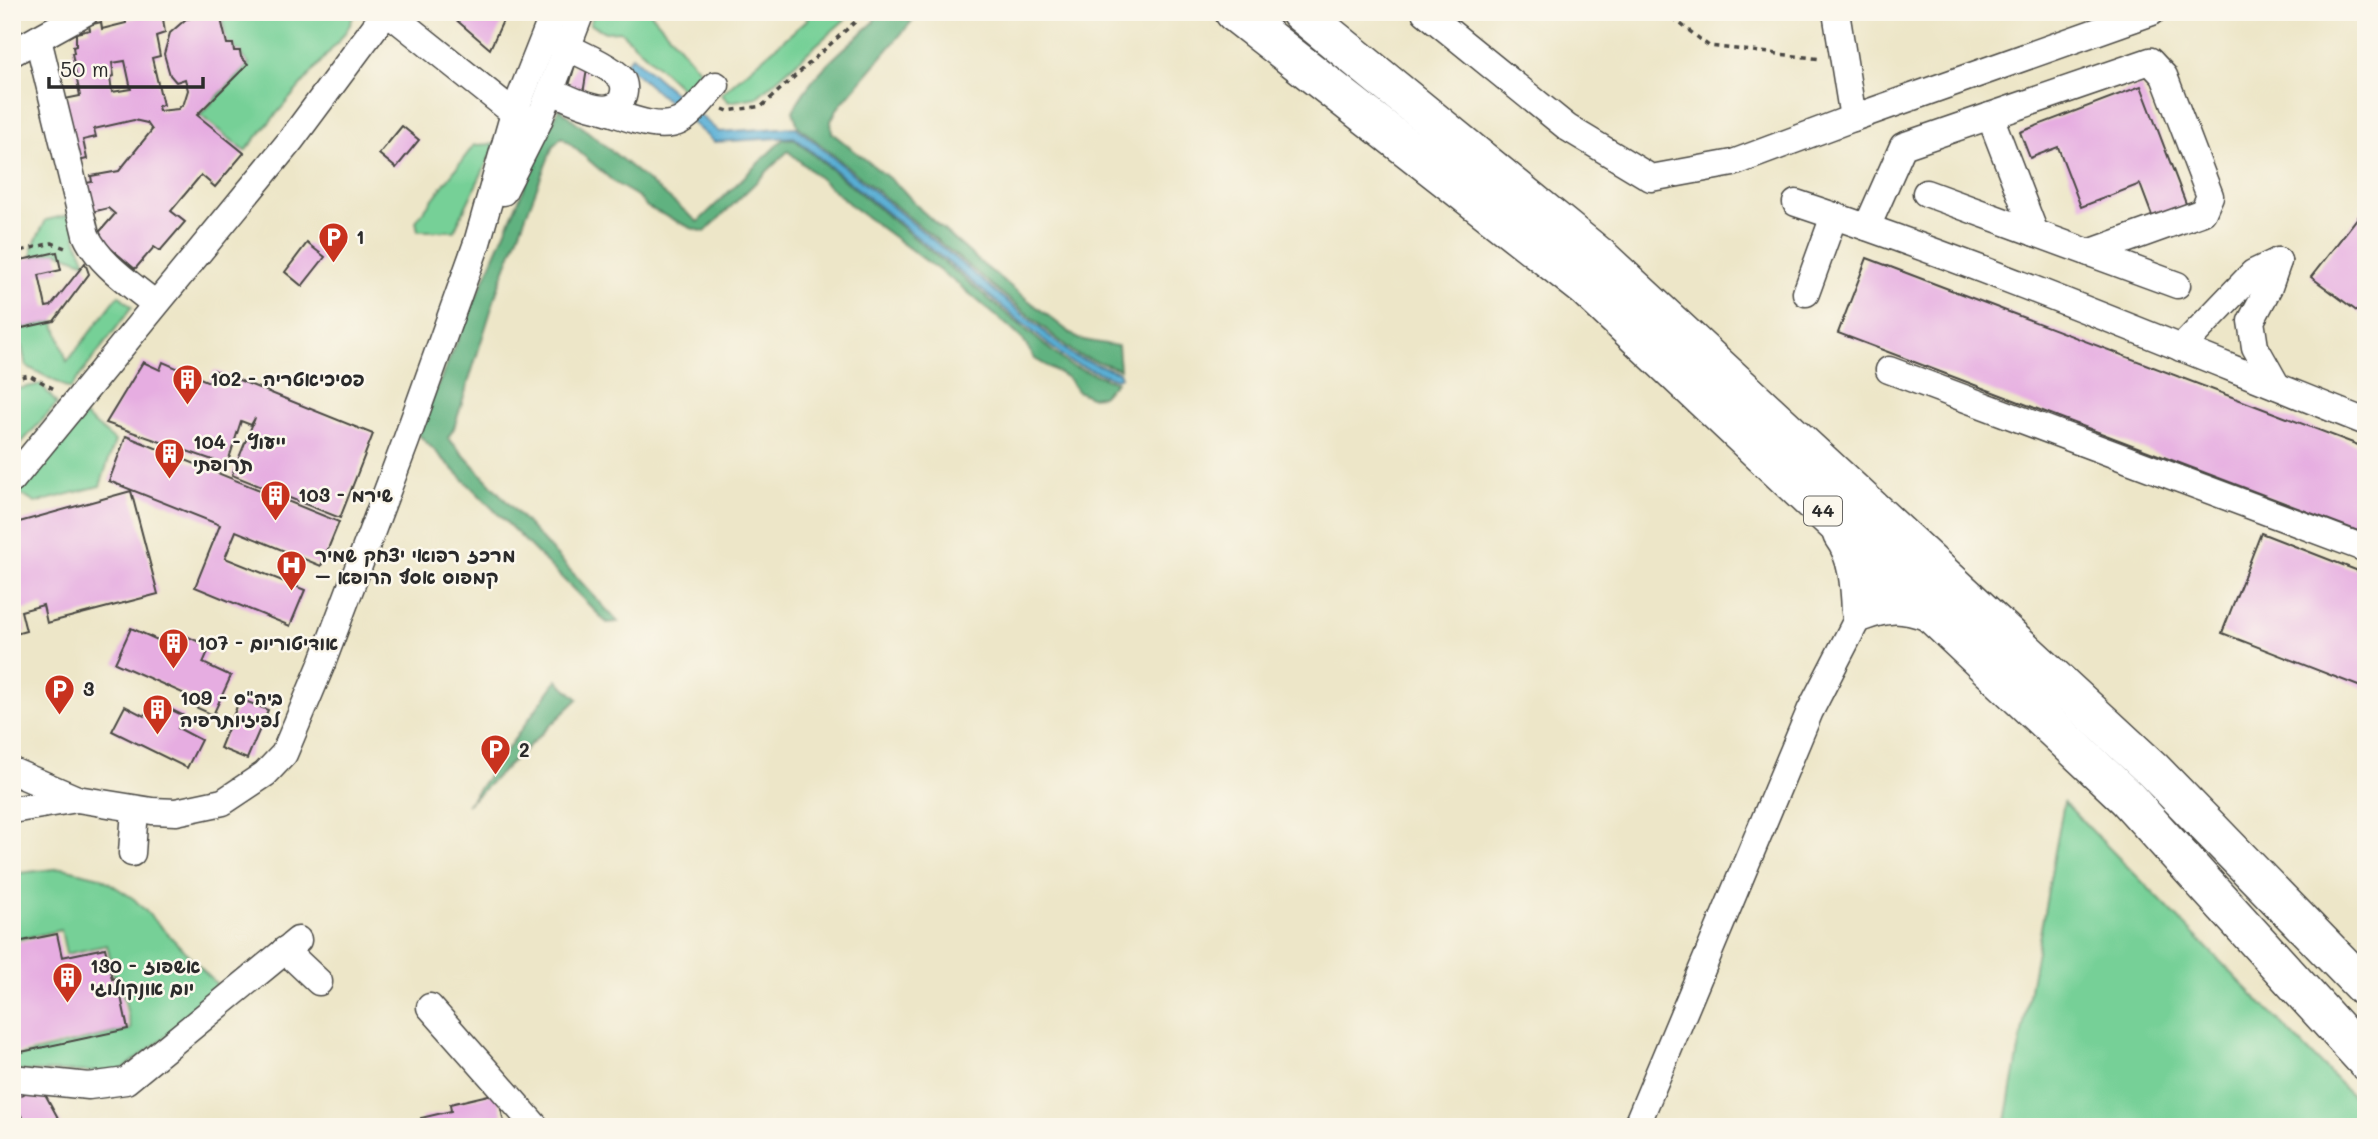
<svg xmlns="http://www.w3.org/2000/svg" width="2378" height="1139" font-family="Mali,'Playpen Sans Hebrew',sans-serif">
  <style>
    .green { fill: #76d097; stroke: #507e61; stroke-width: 2 }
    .forest { fill: #60b280; stroke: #466e56; stroke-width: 2 }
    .water { fill: #59afd5; stroke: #426d80; stroke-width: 2 }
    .building { fill: #e6ade1; fill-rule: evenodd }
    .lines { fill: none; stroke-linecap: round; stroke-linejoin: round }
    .minor-casing { stroke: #484743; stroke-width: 29 }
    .highway-casing { stroke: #484743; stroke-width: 41 }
    .path { stroke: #484743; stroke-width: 3.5; stroke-dasharray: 5 5; stroke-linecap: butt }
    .minor { stroke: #fff; stroke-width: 26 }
    .highway { stroke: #fff; stroke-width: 38 }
    .labels { text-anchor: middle; stroke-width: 5; stroke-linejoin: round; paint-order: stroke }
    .shield { fill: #fbf7ec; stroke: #696865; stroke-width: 2 }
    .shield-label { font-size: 18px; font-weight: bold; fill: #2b2b2b }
    .poi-label { font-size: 19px; font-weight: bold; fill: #2b2b2b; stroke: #fbf7ec; text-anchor: start }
  </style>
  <rect width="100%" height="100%" fill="#fbf7ec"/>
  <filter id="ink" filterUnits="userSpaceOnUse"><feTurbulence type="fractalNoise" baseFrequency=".0143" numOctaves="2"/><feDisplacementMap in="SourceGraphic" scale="14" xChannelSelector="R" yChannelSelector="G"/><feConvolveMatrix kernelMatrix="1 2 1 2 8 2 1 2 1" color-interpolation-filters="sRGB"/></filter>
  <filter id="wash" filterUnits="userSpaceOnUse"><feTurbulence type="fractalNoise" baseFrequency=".00686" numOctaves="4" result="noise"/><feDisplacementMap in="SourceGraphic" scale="28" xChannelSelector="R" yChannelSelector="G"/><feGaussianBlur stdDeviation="1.57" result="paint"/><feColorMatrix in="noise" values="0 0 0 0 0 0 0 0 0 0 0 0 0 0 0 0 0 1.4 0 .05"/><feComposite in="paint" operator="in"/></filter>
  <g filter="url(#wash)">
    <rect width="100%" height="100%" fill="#ede6c8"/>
    <g class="green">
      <path d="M218,12H353C354,22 347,29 342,37L245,151L200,115L249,64L242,57L240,51H235L233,44H227L222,18Z"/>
      <path d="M594,12H650L708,80L691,97L620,31L605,32L590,24Z"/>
      <path d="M803,12H844L848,17L757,97L729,102L721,94L808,19Z"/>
      <path d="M496,144L454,231H418L416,221L474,145Z"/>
      <path d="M76,213V238L86,263L57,252L32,257V248L46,220Z"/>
      <path d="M119,295L132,307L70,389L26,366L18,329L54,321L67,362Z"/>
      <path d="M41,384L57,404L12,453V390Z"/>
      <path d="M85,416L115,441L100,486L35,503L19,493Z"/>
      <path d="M2064,802L2366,1110V1127H2005Z"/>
      <path d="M63,868L100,877L134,899L224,992L119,1072L12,1071V1057L131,1029L119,976H114L107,945L66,954L61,930L12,941V874Z"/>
    </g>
    <g class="forest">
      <path d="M875,12H910L914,19L837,109L831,121L832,133L900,187L921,210L982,264L1078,339L1118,346L1120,369L1077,355L798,126L793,111C811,74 844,49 874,22Z"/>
      <path d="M559,108L698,222L779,143L784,139H794L1069,365L1116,382L1102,396L1090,397L1077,391L1068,378L1035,359L1023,340L1008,326L959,285L854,208L788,151L705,232L691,228L647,207L637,196L615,183L562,137L553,146L499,285L454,428L448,438L618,622L607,623L417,433Z"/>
      <path d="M557,680L578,699L467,805Z"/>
    </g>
    <path class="water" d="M632,56L719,132L796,127L1075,357L1119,372L1121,377L1116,379L1070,362L794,137L714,142L625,64Z"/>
    <g id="blocks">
      <g class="building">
        <path d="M137,12L154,13L155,19L163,18L165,33L156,36L160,56L152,58L163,105L158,106L159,111L178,109L184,103L188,90L185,79L176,82L170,75L164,54L170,33L186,19L207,15L221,19L227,44H233L234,51H240L241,57L248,64L197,115L244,153L215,187L201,175L171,211L185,222L160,251L154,247L135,269L96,236L115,214L108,208L92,212L86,183L92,182L91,176L119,171L152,130L147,123L134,120L94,129L96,137L83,140L87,159L74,162L55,101L80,96L72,53H74L73,47L76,46V33L90,30L89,25L101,22L102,29L126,23V20L139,17ZM125,61L131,89L112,92L110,77L114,76L112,63Z"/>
        <path d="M447,12H507L490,49Z"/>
        <path d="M575,65L587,69L583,94L568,89Z"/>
        <path d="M2141,86L2188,209L2154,221L2140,184L2081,207L2058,147L2030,158L2020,132Z"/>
        <path d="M402,126L419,140L396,168L379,154Z"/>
        <path d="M2366,207V318L2311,277Z"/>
        <path d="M307,243L325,257L302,286L285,272Z"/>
        <path d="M57,252L61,270L39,275L46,307L51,306L85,263L89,274L54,321L22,328L18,308L12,309V295H15L12,262Z"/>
        <path d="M1867,258L2366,448V534L1838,333Z"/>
        <path d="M143,362L160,370L163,362L209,382L214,370L373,434L340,518L232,475L255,418L251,425L241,421L227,465L106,423Z"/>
        <path d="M126,436L339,522L321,566L236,531L225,558L305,590L290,626L195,587L220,525L109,481Z"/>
        <path d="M131,491L158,594L47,623L43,605L21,611L26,631L12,635V524Z"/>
        <path d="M2261,533L2366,574V689L2222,633Z"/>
        <path d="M131,628L173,647L180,633L210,647L203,663L231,676L213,715L191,705L194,698L115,663Z"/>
        <path d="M240,699L268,710L247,759L220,748Z"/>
        <path d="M152,700L184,716L178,728L201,740L187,768L112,731L125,706L144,716Z"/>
        <path d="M57,934L62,957L105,948L112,979L117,978L128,1029L12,1054V943Z"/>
        <path d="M40,1085L63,1127H27L13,1100Z"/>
        <path d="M497,1093L505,1126L423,1127L421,1118L451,1111L450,1104Z"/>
      </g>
    </g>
  </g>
  <g filter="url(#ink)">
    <use href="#blocks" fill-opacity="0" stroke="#484743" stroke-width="2"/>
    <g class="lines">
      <defs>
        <g id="minor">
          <path d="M388,12L514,113L530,120"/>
          <path d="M1425,12L1568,128L1651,178L1733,163L1853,118"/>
          <path d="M1836,12L1853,118L2152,12"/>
          <path d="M38,39L86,235C99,264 131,284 155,304"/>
          <path d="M12,53L86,12"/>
          <path d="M552,91C569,98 610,122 622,99C625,92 625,84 621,78C612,67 567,47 553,41"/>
          <path d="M603,110C625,116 658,132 680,121C693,114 705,96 716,85"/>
          <path d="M1990,116L2035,233"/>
          <path d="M503,192L538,123L581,12"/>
          <path d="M1926,193L2177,285"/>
          <path d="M1796,203C1989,267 2177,347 2366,422"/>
          <path d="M1867,227L1903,146L2150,61L2164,76L2210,196L2203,212L2089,253"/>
          <path d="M1806,293L1834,216"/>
          <path d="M2181,348L2253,273L2278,261"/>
          <path d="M1889,370L2366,549"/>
          <path d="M2277,386L2255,347L2251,321L2269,287L2278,261"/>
          <path d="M12,480L291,140L386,12"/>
          <path d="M12,771L77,799L152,811L176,812L223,802L265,774L284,754L321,666L406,441L477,243L514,113L554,12"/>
          <path d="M12,810L77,799"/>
          <path d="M132,853L135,809"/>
          <path d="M285,950L319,982"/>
          <path d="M430,1007L536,1127"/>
          <path d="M12,1078L89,1086L126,1081L298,940"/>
          <path d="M1636,1127L1810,711L1861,612"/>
        </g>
        <g id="highway">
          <path d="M1234,12L1585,287L2127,798L2366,1061"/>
          <path d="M1300,12L1601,258L2153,770L2366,989"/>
          <path d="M1842,534C1858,555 1860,586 1861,612C1889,602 1902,602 1930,612"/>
        </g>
      </defs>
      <use href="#minor" class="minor-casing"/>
      <use href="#highway" class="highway-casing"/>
      <g class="path">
        <path d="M1665,12L1709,46L1822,59"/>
        <path d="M723,109L728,111L762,106L856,21L860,16L858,12"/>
        <path d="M12,253L52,243L68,249"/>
        <path d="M12,379L29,375L56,390"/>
      </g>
      <use href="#minor" class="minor"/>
      <use href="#highway" class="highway"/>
    </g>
  </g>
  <defs>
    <symbol id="parking-pin" viewBox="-11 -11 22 30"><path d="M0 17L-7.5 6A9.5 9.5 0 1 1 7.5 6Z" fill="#c8321e" stroke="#fbf7ec"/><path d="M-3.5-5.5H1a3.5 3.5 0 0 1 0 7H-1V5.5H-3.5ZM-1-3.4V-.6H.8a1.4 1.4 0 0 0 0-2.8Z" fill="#fff"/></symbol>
    <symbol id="building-pin" viewBox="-11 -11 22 30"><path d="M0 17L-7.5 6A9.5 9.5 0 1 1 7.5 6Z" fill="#c8321e" stroke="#fbf7ec"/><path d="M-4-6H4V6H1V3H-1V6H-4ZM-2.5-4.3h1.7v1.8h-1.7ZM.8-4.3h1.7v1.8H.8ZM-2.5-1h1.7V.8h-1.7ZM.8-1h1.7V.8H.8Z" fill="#fff"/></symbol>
    <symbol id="hospital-pin" viewBox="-11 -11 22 30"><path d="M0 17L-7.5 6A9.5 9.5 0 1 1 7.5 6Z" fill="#c8321e" stroke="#fbf7ec"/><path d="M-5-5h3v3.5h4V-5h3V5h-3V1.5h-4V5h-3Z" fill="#fff"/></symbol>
  </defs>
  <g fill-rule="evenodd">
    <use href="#parking-pin" x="316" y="220" width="35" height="47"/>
    <use href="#building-pin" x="170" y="362" width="35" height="47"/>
    <use href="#building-pin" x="152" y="436" width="35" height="47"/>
    <use href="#building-pin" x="258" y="478" width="35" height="47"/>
    <use href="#hospital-pin" x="274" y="548" width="35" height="47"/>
    <use href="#building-pin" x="156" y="626" width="35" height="47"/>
    <use href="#parking-pin" x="42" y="672" width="35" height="47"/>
    <use href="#building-pin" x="140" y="692" width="35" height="47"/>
    <use href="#parking-pin" x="478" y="732" width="35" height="47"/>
    <use href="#building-pin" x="50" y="960" width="35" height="47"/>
  </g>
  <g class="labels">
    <rect class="shield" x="1804" y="496.5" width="38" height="29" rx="5"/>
    <g class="shield-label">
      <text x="1823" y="517">44</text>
    </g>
    <g class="poi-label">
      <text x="356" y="244">1</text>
      <text x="210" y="386">102 - פסיכיאטריה</text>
      <text x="193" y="449">104 - ייעוץ<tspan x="193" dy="22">תרופתי</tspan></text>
      <text x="298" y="502">103 - שירמ</text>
      <text x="315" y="562">מרכז רפואי יצחק שמיר<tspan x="315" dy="22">– קמפוס אסף הרופא</tspan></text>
      <text x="197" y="650">107 - אודיטוריום</text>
      <text x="83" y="696">3</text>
      <text x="180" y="705">109 - ביה"ס<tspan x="180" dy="22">לפיזיותרפיה</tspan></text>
      <text x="519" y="757">2</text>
      <text x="90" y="973">130 - אשפוז<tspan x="90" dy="22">יום אונקולוגי</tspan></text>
    </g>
  </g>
  <rect width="2378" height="1139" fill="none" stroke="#fbf7ec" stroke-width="42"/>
  <path d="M49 77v10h154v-10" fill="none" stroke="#2b2b2b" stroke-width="3.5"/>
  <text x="60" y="77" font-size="21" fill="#2b2b2b" stroke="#fbf7ec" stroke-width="5" paint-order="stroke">50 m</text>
</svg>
